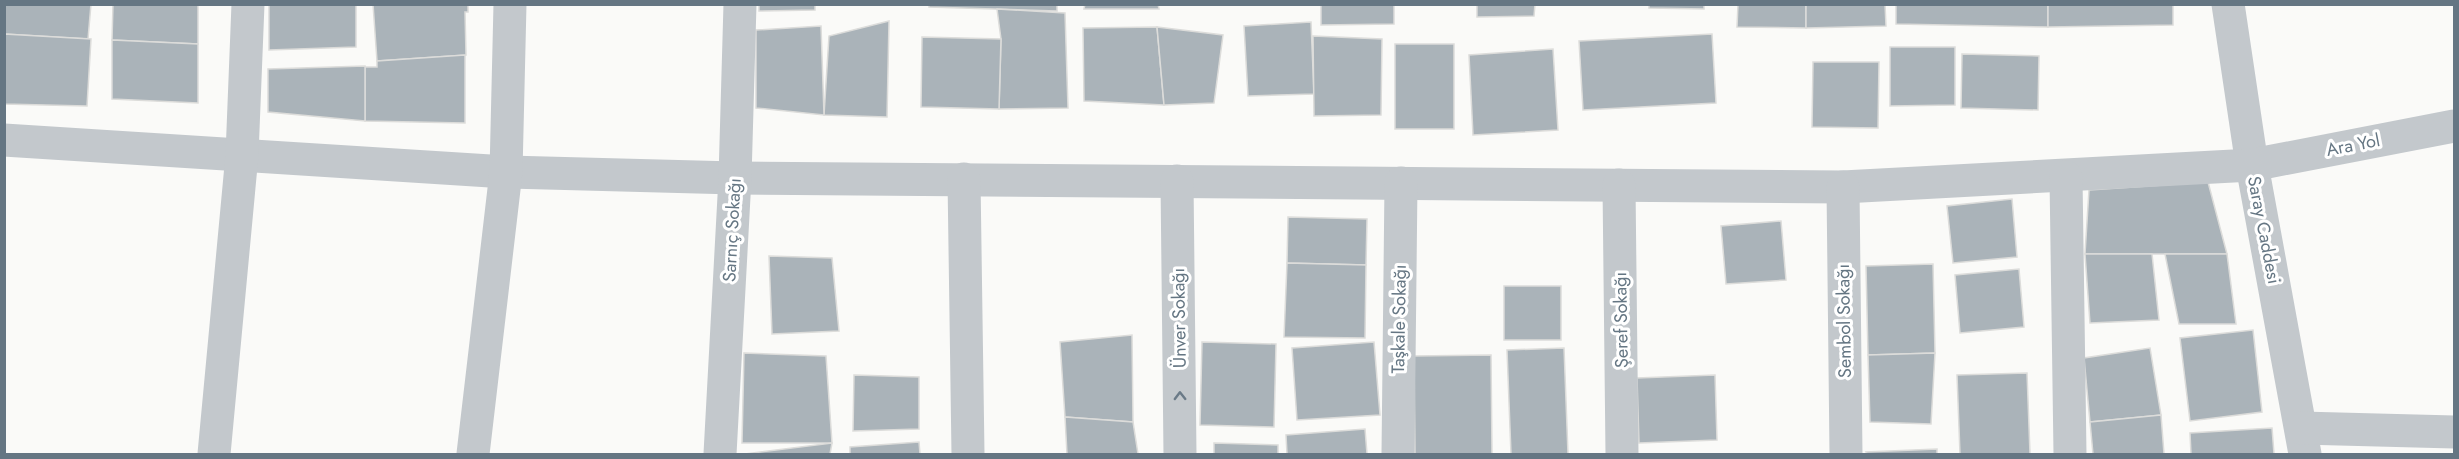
<svg xmlns="http://www.w3.org/2000/svg" width="2459" height="459" font-family="Jost,sans-serif">
  <style>
    .building { fill: #aab3b9; stroke: #dcdcda; stroke-width: 1.5 }
    .lines { fill: none; stroke-linecap: round; stroke-linejoin: round }
    .minor { stroke: #c3c8cc; stroke-width: 33 }
    .oneway { stroke: #6a7a87 }
    .labels { text-anchor: middle; stroke-width: 6; stroke-linejoin: round; paint-order: stroke }
    .street-label { font-size: 18px; fill: #657683; stroke: #fff }
  </style>
  <rect width="100%" height="100%" fill="#fafaf8"/>
  <g class="building">
    <path d="M4,4H91L88,39L4,34Z"/>
    <path d="M113,4H198V44L112,40Z"/>
    <path d="M269,4H356V47L269,50Z"/>
    <path d="M373,4H468V12H465L466,55L377,61Z"/>
    <path d="M759,4H815V10L759,11Z"/>
    <path d="M929,4H1057V11L929,7Z"/>
    <path d="M1085,4H1158L1159,9H1084Z"/>
    <path d="M1321,4H1394V24L1321,25Z"/>
    <path d="M1477,4H1535L1534,16L1477,17Z"/>
    <path d="M1649,4H1704V9L1649,8Z"/>
    <path d="M1738,4H1806V28L1737,27Z"/>
    <path d="M1806,4H1885L1886,26L1806,28Z"/>
    <path d="M1896,4H2048V27L1896,24Z"/>
    <path d="M2048,4H2173V25L2048,27Z"/>
    <path d="M997,9L1065,13L1068,108L999,109L1001,39Z"/>
    <path d="M889,21L887,117L824,115L829,36Z"/>
    <path d="M1311,22L1314,94L1248,96L1244,26Z"/>
    <path d="M821,26L824,115L756,108V30Z"/>
    <path d="M1157,27L1164,105L1084,101L1083,28Z"/>
    <path d="M1157,27L1223,35L1214,103L1164,105Z"/>
    <path d="M4,34L91,39L87,106L4,104Z"/>
    <path d="M1712,34L1716,103L1583,110L1579,41Z"/>
    <path d="M1313,36L1382,39L1381,115L1314,116Z"/>
    <path d="M922,37L1001,39L999,109L921,107Z"/>
    <path d="M112,40L198,44V103L112,99Z"/>
    <rect x="1395" y="44" width="59" height="85"/>
    <path d="M1890,47H1955V105L1890,106Z"/>
    <path d="M1553,49L1558,130L1473,135L1469,55Z"/>
    <path d="M1962,54L2039,56L2038,110L1961,108Z"/>
    <path d="M465,55V123L365,121V67H377V61Z"/>
    <path d="M1813,62H1879L1878,128L1812,127Z"/>
    <path d="M365,66V121L268,112V69Z"/>
    <path d="M2208,182L2227,254H2085L2089,190Z"/>
    <path d="M2012,199L2017,257L1953,263L1947,206Z"/>
    <path d="M1288,217L1367,219L1366,265L1287,263Z"/>
    <path d="M1781,221L1786,280L1726,284L1721,226Z"/>
    <path d="M2085,254H2152L2159,320L2090,323Z"/>
    <path d="M2165,254H2227L2236,324H2179Z"/>
    <path d="M769,256L832,258L839,331L772,334Z"/>
    <path d="M1287,263L1366,265L1365,338L1284,337Z"/>
    <path d="M1933,264L1935,353L1868,355L1866,266Z"/>
    <path d="M2019,269L2024,327L1960,333L1955,275Z"/>
    <rect x="1504" y="286" width="57" height="54"/>
    <path d="M2253,330L2262,412L2190,421L2180,338Z"/>
    <path d="M1132,335L1133,422L1065,417L1060,342Z"/>
    <path d="M1202,342L1276,344L1274,427L1200,425Z"/>
    <path d="M1374,342L1380,415L1297,420L1292,348Z"/>
    <path d="M1564,348L1568,454H1511L1507,350Z"/>
    <path d="M2150,348L2161,415L2090,422L2084,358Z"/>
    <path d="M744,353L826,356L832,443H742Z"/>
    <path d="M1935,353L1931,424L1870,422L1868,355Z"/>
    <path d="M1491,355L1492,454H1415L1414,356Z"/>
    <path d="M2027,373L2030,454H1960L1957,375Z"/>
    <path d="M854,375L919,377V429L853,431Z"/>
    <path d="M1715,375L1717,440L1639,443L1637,378Z"/>
    <path d="M2161,415L2164,454H2093L2090,422Z"/>
    <path d="M1065,417L1133,422L1138,454H1067Z"/>
    <path d="M2272,428L2274,454H2191L2190,433Z"/>
    <path d="M1365,429L1367,454H1287L1286,435Z"/>
    <path d="M919,442L920,454H850V447Z"/>
    <path d="M832,443L830,454H745Z"/>
    <path d="M1214,443L1278,445V454H1214Z"/>
    <path d="M1937,449V454H1867L1866,452Z"/>
  </g>
  <g class="lines">
    <g class="minor">
      <path d="M2228,4L2252,165L2305,454"/>
      <path d="M4,140L506,172L735,178L1843,187L2252,165L2454,126"/>
      <path d="M2066,177L2070,454"/>
      <path d="M964,179L968,454"/>
      <path d="M1177,181L1180,454"/>
      <path d="M1619,185L1622,454"/>
      <path d="M1843,187L1846,454"/>
      <path d="M2301,428L2454,432"/>
      <path d="M214,454L242,155L248,4"/>
      <path d="M473,454L506,172L510,4"/>
      <path d="M720,454L735,178L740,4"/>
      <path d="M1398,454L1401,183"/>
    </g>
  </g>
  <defs><path id="oneway-chevron" d="M-2-3.5L2.5 0L-2 3.5" fill="none" stroke-width="1.6" stroke-linecap="round" stroke-linejoin="round" transform="scale(1.5)"/></defs>
  <use class="oneway" href="#oneway-chevron" transform="translate(1180 396) rotate(-91)"/>
  <g class="labels">
    <g class="street-label">
      <text transform="translate(2353 145) rotate(-11)" y="6">Ara Yol</text>
      <text transform="translate(732 230) rotate(-87)" y="6">Sarnıç Sokağı</text>
      <text transform="translate(2264 230) rotate(79)" y="6">Saray Caddesi</text>
      <text transform="translate(1179 318) rotate(-91)" y="6">Ünver Sokağı</text>
      <text transform="translate(1399 319) rotate(-89)" y="6">Taşkale Sokağı</text>
      <text transform="translate(1621 320) rotate(-91)" y="6">Şeref Sokağı</text>
      <text transform="translate(1844 321) rotate(-91)" y="6">Sembol Sokağı</text>
    </g>
  </g>
  <rect width="2459" height="459" fill="none" stroke="#657683" stroke-width="12"/>
</svg>
